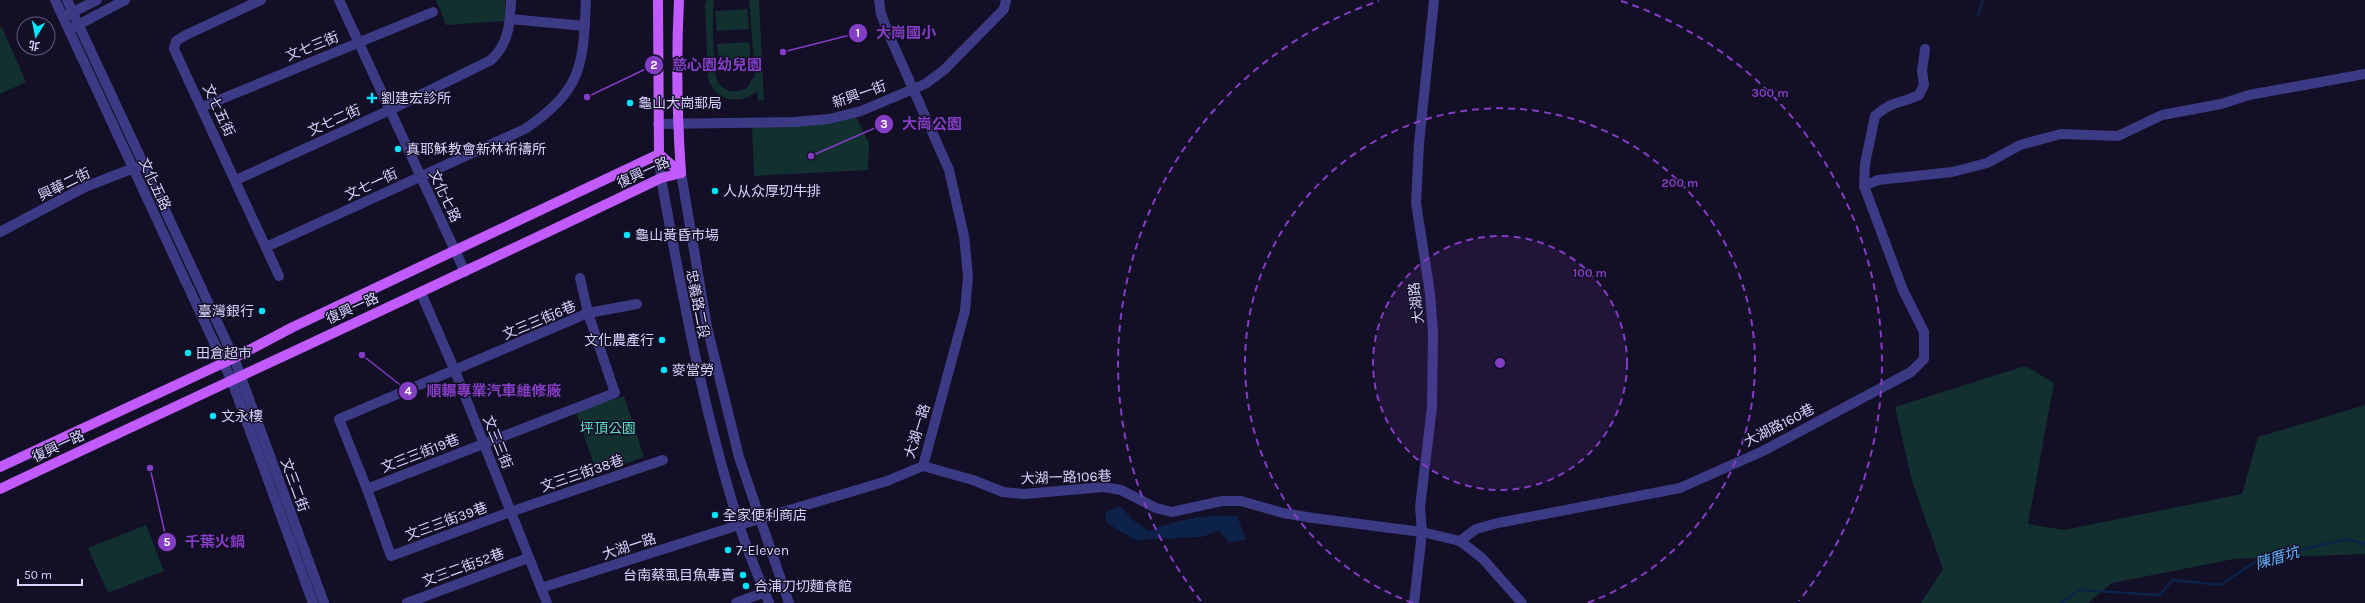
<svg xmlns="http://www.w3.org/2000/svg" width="2365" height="603" font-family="Karla,'Noto Sans TC',sans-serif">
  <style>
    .green { fill: #12302f }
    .water { fill: #0c2248 }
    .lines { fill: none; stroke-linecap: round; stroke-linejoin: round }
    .stream { stroke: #0c2248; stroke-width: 2.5 }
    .minor { stroke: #3d3a85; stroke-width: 10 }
    .major { stroke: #c25bff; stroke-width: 10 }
    .ring { fill: none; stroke: #843dc5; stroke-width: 2; stroke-dasharray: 7 5 }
    .poi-dot { fill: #00e5ff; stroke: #130f26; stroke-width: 1.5 }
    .labels { text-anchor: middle; stroke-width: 3; stroke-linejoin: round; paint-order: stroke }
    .street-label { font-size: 14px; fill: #d9d4ff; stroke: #130f26 }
    .poi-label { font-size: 14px; fill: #d9d4ff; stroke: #130f26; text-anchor: start }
    .park-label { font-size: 14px; fill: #5fe0c0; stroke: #130f26 }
    .water-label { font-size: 15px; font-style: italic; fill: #62b6ff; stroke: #130f26 }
    .centre { fill: #843dc5; stroke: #130f26; stroke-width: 2 }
    .ring-label { font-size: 12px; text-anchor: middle; font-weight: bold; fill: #843dc5; stroke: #130f26; stroke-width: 3; stroke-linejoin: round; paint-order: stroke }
    .leader { fill: none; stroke: #843dc5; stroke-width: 1.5 }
    .callout-dot { fill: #843dc5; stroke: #130f26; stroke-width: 1.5 }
    .mark-label { font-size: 12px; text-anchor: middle; font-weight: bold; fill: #fff }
    .callout-label { font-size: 15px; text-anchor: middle; font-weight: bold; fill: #843dc5; stroke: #130f26; stroke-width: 3; stroke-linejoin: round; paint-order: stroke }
  </style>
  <rect width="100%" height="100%" fill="#130f26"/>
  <g class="green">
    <path d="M436,0H505V21L446,25Z"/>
    <path d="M707,0H714C712,9 713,73 717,80C723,93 738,94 748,87L755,74L749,0H759L764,100L758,101L757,91C739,107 714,100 708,78L705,5Z"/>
    <path d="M747,9L749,29L717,31L715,11Z"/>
    <path d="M2,27L26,82L0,94V28Z"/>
    <path d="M749,42L751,62L719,64L717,44Z"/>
    <path d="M855,115L869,143L868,170L754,176L752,126Z"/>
    <path d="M2025,366L2054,383L2028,524L2064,530L2242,494L2258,437L2365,405V554L2234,559L2112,583L2088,603H1921L1943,569L1912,481L1895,407Z"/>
    <path d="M624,396L644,457L597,473L576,412Z"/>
    <path d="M146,525L164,571L108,593L88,548Z"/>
  </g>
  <path class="water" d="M1120,506L1133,520L1149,531C1175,520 1209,514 1237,516L1246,539L1229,543L1219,530L1202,537L1135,540L1107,523L1105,512Z"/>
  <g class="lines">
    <g class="stream">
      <path d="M1978,15L1983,0"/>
      <path d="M2061,603L2079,590L2159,595L2173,580L2221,585L2256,561L2347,539L2365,544"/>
    </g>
    <g class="minor">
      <path d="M55,0L231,379L313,603"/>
      <path d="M67,0L234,358L324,603"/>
      <path d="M261,0L186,35L176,41L174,49L279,276"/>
      <path d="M339,0L465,272"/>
      <path d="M879,0L881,14L890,37L949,170L964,236L968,276L965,311L923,466"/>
      <path d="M67,15L97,0"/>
      <path d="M510,19L585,26"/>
      <path d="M74,27L125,0"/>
      <path d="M202,107L433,12"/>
      <path d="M658,124L794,122L829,119L861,111L925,84L944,70L1004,9L1006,0"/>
      <path d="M659,154L661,178C682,294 703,410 739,524C747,551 759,577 769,603"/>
      <path d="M681,173L707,327L739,457L789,603"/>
      <path d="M236,180L390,110L491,60C509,44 510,23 511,0"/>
      <path d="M1864,186L1878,180L1952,172L1987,163L2020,145L2061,134L2118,136L2162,115L2221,104L2249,95L2365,74"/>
      <path d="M0,232L85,187L139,166"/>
      <path d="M266,247L525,129C583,89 583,66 586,0"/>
      <path d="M421,293L455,371L547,603"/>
      <path d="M637,304L588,313L339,419L367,489L391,556L510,512L663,460"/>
      <path d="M923,466L973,480L1003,492L1024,494L1104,487L1121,490L1156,508L1172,512L1222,501H1241L1283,513L1313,518L1422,532L1460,541L1482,558L1522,603"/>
      <path d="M367,489L615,393L588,313L580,278"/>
      <path d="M1460,541L1476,529L1498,523L1680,488L1763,451L1911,372L1924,359V332L1903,290L1864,186L1865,164L1875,116C1890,101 1903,103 1919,95L1924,85L1922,71L1925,49"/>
      <path d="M541,588L739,525L887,481L923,466"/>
      <path d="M407,603L528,558"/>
      <path d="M736,603L765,592"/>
      <path d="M1414,603L1422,532L1420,507L1432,407L1433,333L1430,293L1416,203L1419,143L1434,0"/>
    </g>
    <g class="major">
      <path d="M658,0L659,154"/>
      <path d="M679,0C676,58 677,115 681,173"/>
      <path d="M659,154L681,173"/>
      <path d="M0,467L234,358L293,327L659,154"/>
      <path d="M0,489C220,385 441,284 661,178L681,173"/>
    </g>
  </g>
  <circle cx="1500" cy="363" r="127" fill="#843dc5" fill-opacity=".12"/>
  <g class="ring">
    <circle cx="1500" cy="363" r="127"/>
    <path d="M1413 603A255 255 0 1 1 1587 603"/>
    <path d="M1201 601A382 382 0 0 1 1379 1M1621 1A382 382 0 0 1 1799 601"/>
  </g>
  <g class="poi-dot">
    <path d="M370 92h4v4h4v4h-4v4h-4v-4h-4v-4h4z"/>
    <circle cx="630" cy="103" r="4"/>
    <circle cx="398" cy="149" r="4"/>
    <circle cx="715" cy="191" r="4"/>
    <circle cx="627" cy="235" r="4"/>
    <circle cx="262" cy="311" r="4"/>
    <circle cx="662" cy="340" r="4"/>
    <circle cx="188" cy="353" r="4"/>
    <circle cx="664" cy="370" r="4"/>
    <circle cx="213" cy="416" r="4"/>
    <circle cx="715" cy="515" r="4"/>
    <circle cx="728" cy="550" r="4"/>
    <circle cx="743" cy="575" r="4"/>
    <circle cx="746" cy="586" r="4"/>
  </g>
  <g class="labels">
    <g class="street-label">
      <text transform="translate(312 46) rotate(-22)" y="5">文七三街</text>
      <text transform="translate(859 94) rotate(-19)" y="5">新興一街</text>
      <text transform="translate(219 110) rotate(65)" y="5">文七五街</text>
      <text transform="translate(334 120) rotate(-24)" y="5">文七二街</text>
      <text transform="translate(643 172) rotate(-24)" y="5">復興一路</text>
      <text transform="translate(64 184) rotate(-26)" y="5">興華二街</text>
      <text transform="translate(155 184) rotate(65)" y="5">文化五路</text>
      <text transform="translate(371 184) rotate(-25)" y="5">文七一街</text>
      <text transform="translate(445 196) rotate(65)" y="5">文化七路</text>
      <text transform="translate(1416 303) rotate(-97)" y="5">大湖路</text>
      <text transform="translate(698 304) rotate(79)" y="5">忠義路二段</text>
      <text transform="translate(352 308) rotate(-24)" y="5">復興一路</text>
      <text transform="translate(539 320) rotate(-23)" y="5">文三三街6巷</text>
      <text transform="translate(1779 425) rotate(-27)" y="5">大湖路160巷</text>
      <text transform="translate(917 431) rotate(-73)" y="5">大湖一路</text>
      <text transform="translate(498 442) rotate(68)" y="5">文三三街</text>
      <text transform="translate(58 446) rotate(-25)" y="5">復興一路</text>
      <text transform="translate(420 453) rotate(-21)" y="5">文三三街19巷</text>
      <text transform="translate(582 473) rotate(-19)" y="5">文三三街38巷</text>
      <text transform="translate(1066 477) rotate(-2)" y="5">大湖一路106巷</text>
      <text transform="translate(295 485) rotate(70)" y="5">文三二街</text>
      <text transform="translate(446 521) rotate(-20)" y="5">文三三街39巷</text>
      <text transform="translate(629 546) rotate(-18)" y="5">大湖一路</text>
      <text transform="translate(463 567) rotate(-20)" y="5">文三二街52巷</text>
    </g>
    <g class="poi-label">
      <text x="381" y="103">劉建宏診所</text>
      <text x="638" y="108">龜山大崗郵局</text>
      <text x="406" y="154">真耶穌教會新林祈禱所</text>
      <text x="723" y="196">人从众厚切牛排</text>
      <text x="635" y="240">龜山黃昏市場</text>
      <text x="254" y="316" text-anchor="end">臺灣銀行</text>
      <text x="654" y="345" text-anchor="end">文化農產行</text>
      <text x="196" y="358">田倉超市</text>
      <text x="672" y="375">麥當勞</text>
      <text x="221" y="421">文永樓</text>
      <text x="723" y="520">全家便利商店</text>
      <text x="736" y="555">7-Eleven</text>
      <text x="735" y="580" text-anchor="end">台南蔡虱目魚專賣</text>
      <text x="754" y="591">合浦刀切麵食館</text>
    </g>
    <g class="park-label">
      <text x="608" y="433">坪頂公園</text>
    </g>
    <g class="water-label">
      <text transform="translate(2277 558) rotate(-17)" y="5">陳厝坑</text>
    </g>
  </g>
  <circle cx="1500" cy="363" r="6" class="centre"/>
  <g class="ring-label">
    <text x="1770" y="97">300 m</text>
    <text x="1680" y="187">200 m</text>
    <text x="1590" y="277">100 m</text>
  </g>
  <path class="leader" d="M783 52L858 33M587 97L654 65M811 156L884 124M362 355L408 391M150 468L167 542"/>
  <g class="callout-dot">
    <circle cx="783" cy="52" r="4"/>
    <circle cx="587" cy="97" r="4"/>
    <circle cx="811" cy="156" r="4"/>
    <circle cx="362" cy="355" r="4"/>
    <circle cx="150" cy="468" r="4"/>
    <circle cx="858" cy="33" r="10"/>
    <circle cx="654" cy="65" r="10"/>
    <circle cx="884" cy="124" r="10"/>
    <circle cx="408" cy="391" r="10"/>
    <circle cx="167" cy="542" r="10"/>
  </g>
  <g class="mark-label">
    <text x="858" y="37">1</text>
    <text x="654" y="69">2</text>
    <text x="884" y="128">3</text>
    <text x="408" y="395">4</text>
    <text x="167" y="546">5</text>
  </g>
  <g class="callout-label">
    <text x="906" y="38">大崗國小</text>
    <text x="717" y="70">慈心園幼兒園</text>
    <text x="932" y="129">大崗公園</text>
    <text x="494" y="396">順輾專業汽車維修廠</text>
    <text x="215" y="547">千葉火鍋</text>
  </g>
  <g transform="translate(36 36) rotate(190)"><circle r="19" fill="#130f26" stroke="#625e7d"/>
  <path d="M0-3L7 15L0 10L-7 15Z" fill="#00e5ff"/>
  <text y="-6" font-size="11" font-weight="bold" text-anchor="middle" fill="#d9d4ff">北</text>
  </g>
  <path d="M18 579v6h64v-6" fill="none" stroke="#d9d4ff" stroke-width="2"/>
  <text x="24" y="579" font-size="12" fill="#d9d4ff" stroke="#130f26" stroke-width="3" paint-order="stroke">50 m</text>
</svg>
